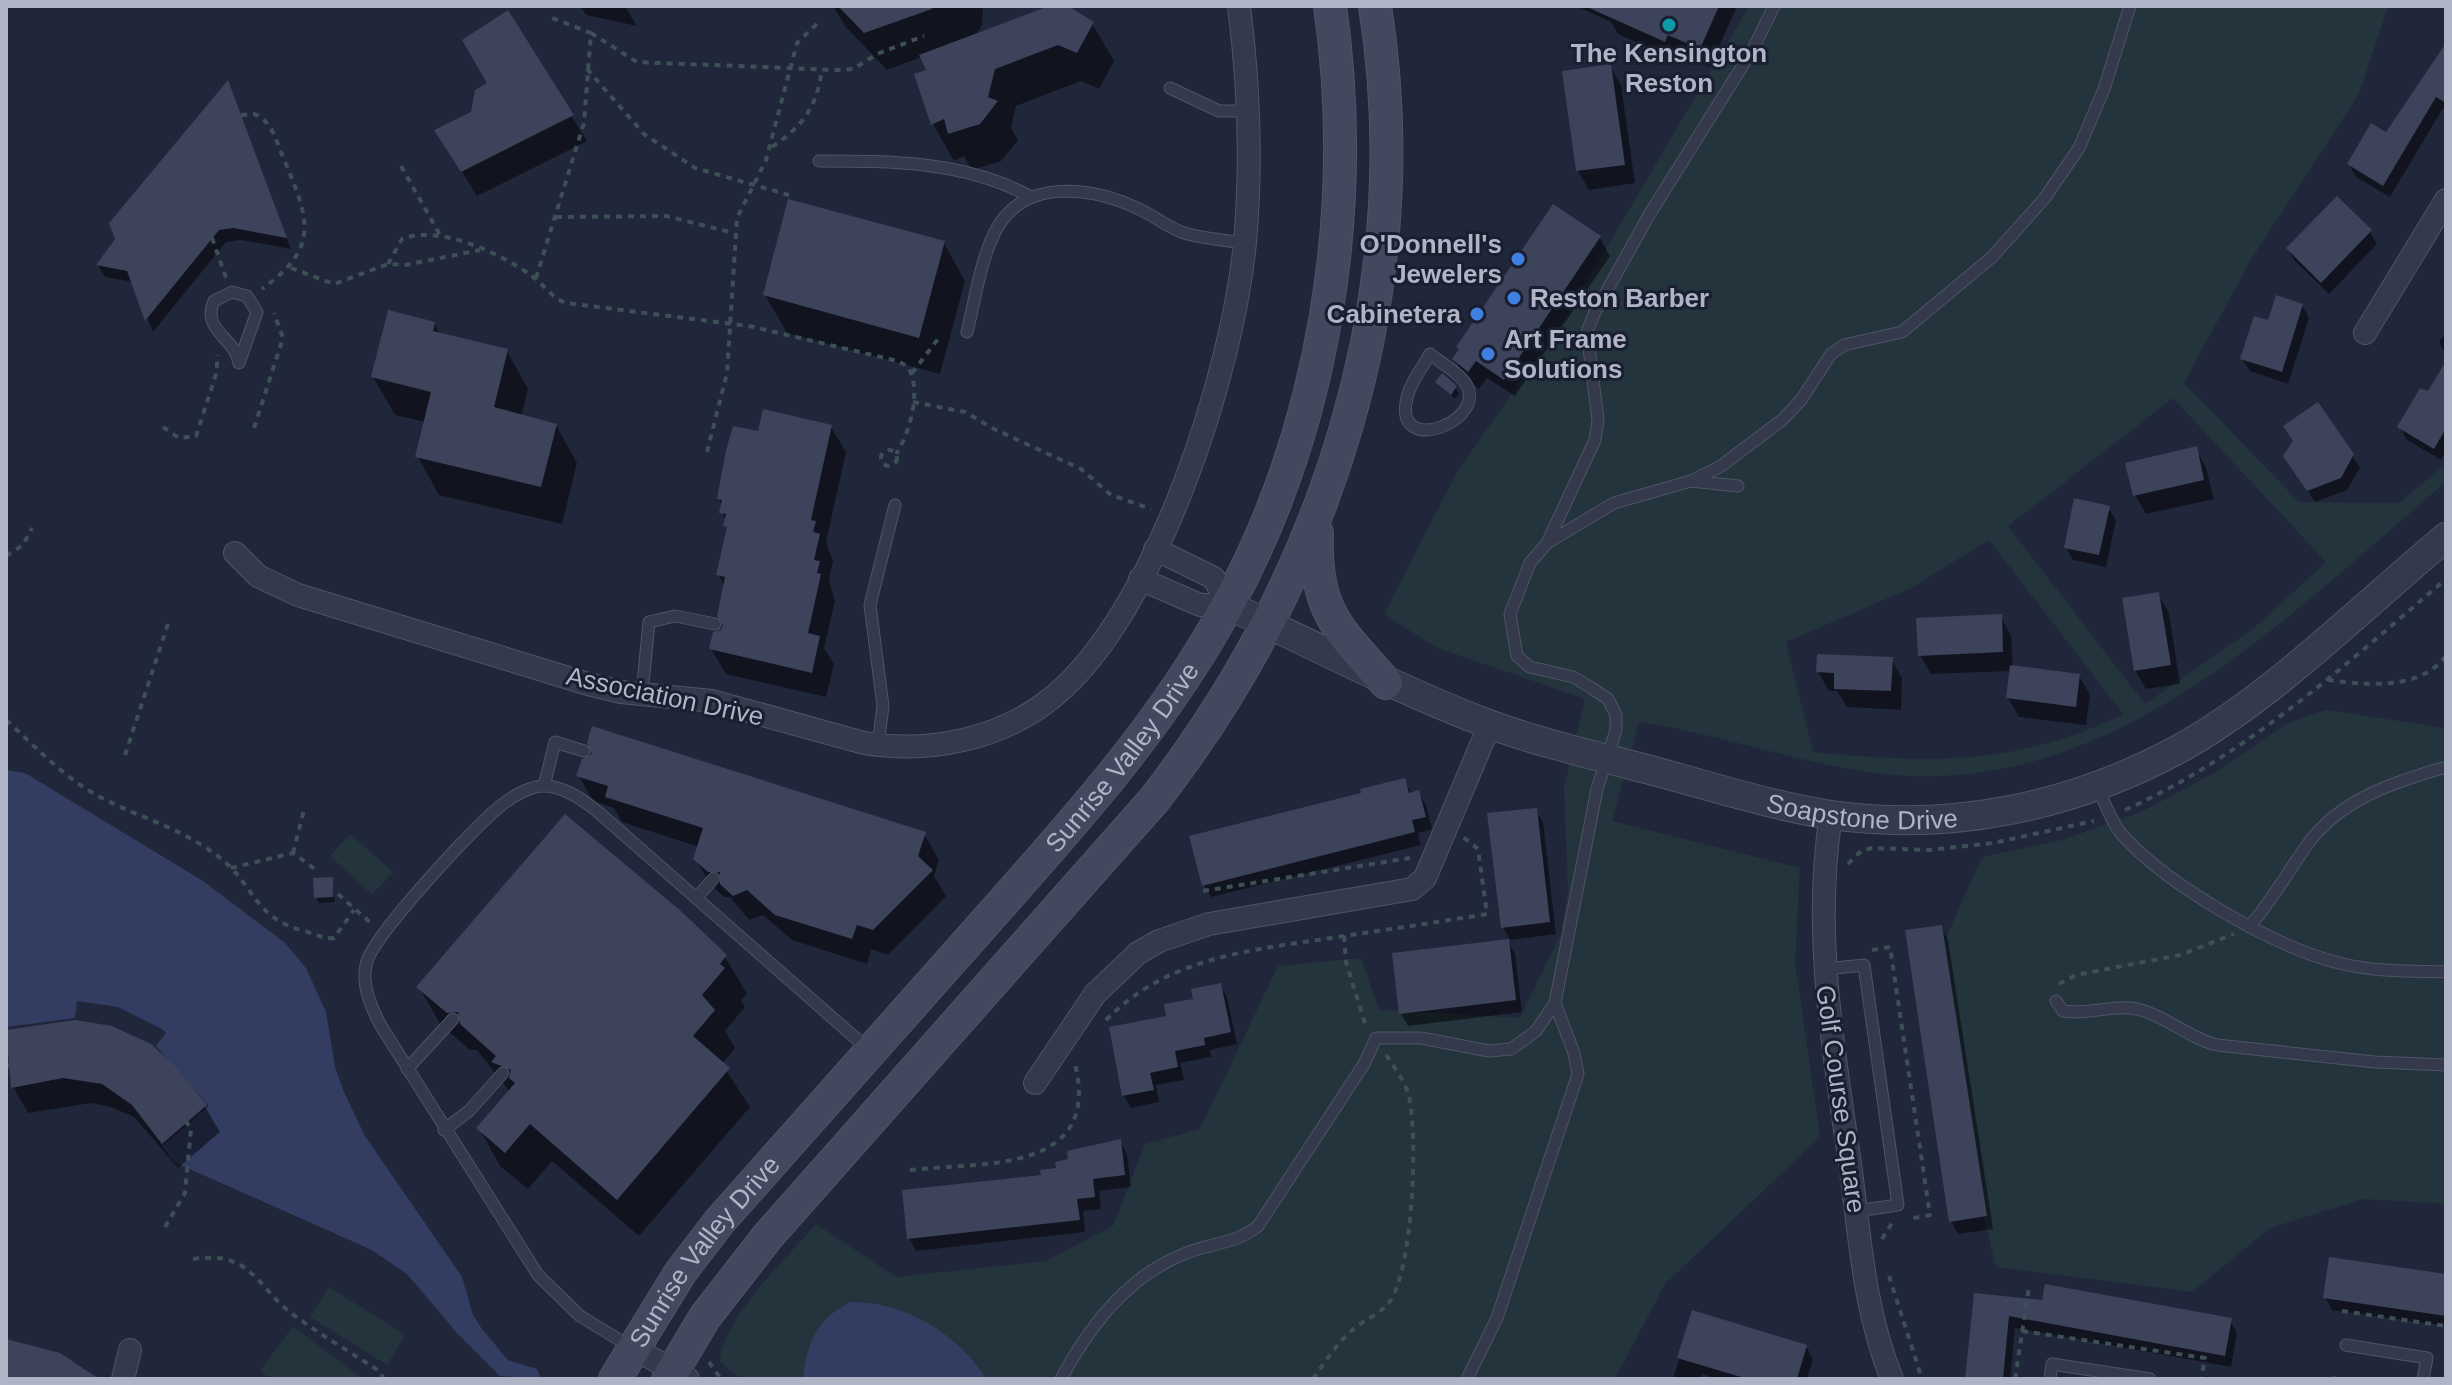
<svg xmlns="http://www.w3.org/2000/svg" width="2452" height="1385" font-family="Arial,sans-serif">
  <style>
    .green { fill: #23343c; fill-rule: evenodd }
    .water { fill: #323d61 }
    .shadow { fill: #0007 }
    .building { fill: #3c435b }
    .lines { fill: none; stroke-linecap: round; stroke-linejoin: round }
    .service-casing { stroke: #4f5466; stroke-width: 13 }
    .minor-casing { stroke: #4f5466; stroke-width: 24 }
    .tertiary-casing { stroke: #4f5466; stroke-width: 30 }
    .secondary-casing { stroke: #4f5466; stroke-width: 34 }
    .path { stroke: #3d5056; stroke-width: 4; stroke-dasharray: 6 6; stroke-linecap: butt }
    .service { stroke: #343a4b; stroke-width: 11 }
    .minor { stroke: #343a4b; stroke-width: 22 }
    .tertiary { stroke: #343a4b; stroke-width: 28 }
    .secondary { stroke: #42485e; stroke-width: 32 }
    .culture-dot { fill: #0f9aa8; stroke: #1a1f30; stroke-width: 3 }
    .shop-dot { fill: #3f7fe0; stroke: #1a1f30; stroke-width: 3 }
    .labels { text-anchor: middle; stroke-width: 6; stroke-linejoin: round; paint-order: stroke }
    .poi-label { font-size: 26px; font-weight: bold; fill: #afb4c7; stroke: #1a1f30; text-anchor: end }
    .street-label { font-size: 26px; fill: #afb4c7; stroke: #1a1f30 }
  </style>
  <rect width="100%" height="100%" fill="#21273b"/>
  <g class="green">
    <path d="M1749,6H2388L2359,94L2250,261L2184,383L2299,502L2399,503L2446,464V482C2289,615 2118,793 1894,775C1807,767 1724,734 1639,722L1612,821L1800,868L1795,962L1820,1137L1665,1284L1615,1379H741L720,1362C721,1319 788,1257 816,1224L896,1277L1045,1261L1113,1226L1145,1144L1200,1129L1278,966L1361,958L1379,1010L1520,1018L1561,934L1568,889L1564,788L1585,699L1435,647L1384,614L1457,472L1564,320ZM2173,398L2326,562L2254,628L2145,704L2008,526ZM1989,540L2123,714C2016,767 1928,763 1813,752L1786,642L1911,588Z"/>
    <path d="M2326,710L2446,728V1204L2363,1199L2270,1228L2192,1292L1996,1267L1948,1067L1944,942L1982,857L2062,840L2143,811L2216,772L2286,724Z"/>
    <path d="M350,834L393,872L372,895L330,856Z"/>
    <path d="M329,1287L405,1335L387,1365L310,1317Z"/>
    <path d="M293,1326L363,1379H271L260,1371Z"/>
  </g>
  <g class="water">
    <path d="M6,770L25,773L203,881L284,942L306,968L326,1012L335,1067L343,1090L365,1136L462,1277L473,1315L482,1329L508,1360L537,1369L541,1379L500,1376L457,1333L407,1274L372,1250L174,1162L162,1146L209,1106L156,1046L166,1033L162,1029L118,1007L77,1001L75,1018L6,1027Z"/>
    <path d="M851,1302C903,1301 959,1334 986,1379H803C806,1344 818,1317 851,1302Z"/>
  </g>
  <g class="shadow">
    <path d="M580,6H625L637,26L586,15Z"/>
    <path d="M833,6H983L982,25L975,36L1055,6H1064L1092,23L1114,61L1099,89L1081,81L1016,106L1011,128L1018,140L1001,161L972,170L964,156L954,161L933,124L929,71L922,57L887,70L845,26Z"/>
    <path d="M1576,6H1737L1710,67L1679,53L1676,60L1618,34L1611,22Z"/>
    <path d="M507,12L587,141L477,196L452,156L489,84Z"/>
    <path d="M2446,47V110L2443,108L2390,197L2356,177L2349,164L2386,135Z"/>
    <path d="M1610,66L1621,85L1635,183L1589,190L1578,171L1564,73Z"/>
    <path d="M228,83L291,249L241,240L226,242L153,332L133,282L105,277L98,265Z"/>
    <path d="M2370,232L2377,244L2329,294L2295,261L2288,249Z"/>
    <path d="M1600,238L1610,256L1515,396L1487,378L1479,389L1465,377L1454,359Z"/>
    <path d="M944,243L965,281L940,374L787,333L765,295Z"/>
    <path d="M2302,305L2309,318L2288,384L2250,371L2242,359L2269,323Z"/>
    <path d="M434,324L440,334L507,351L528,389L521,417L556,425L577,463L562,524L439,495L418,457L426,422L395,415L373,377Z"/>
    <path d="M2446,332V355L2439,342Z"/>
    <path d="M2446,365V451L2441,460L2407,440L2400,427L2429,393Z"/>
    <path d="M1437,382L1456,388L1459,394L1455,399Z"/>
    <path d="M831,427L846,452L826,542L833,561L829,580L835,601L824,648L834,664L826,697L726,674L711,649L714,634L726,627L725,587L718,574L728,531L719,498L760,434Z"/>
    <path d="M2196,449L2206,468L2214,499L2146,514L2135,495Z"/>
    <path d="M2352,455L2360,468L2347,490L2315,502L2293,468Z"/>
    <path d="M2108,508L2116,520L2106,567L2073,560L2066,547Z"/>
    <path d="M2158,594L2169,613L2180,684L2146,689L2135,670Z"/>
    <path d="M2000,616L2011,635L2013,667L2079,676L2090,695L2086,725L2019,717L2008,698L2012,671L1931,674L1920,655Z"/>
    <path d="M1891,659L1902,678L1901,710L1847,707L1837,691H1829L1818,672Z"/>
    <path d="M579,776L924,834L939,860L934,876L946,896L888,955L871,949L867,964L792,940L763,915L749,920L730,897H724L710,884L695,858L699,847L622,822L614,808L593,801Z"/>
    <path d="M1404,780L1412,794L1418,792L1426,805L1432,829L1418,833L1421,845L1211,897L1204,885L1363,795Z"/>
    <path d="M1535,810L1543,822L1556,934L1510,940L1503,927Z"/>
    <path d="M331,879L335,902L319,903L316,897Z"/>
    <path d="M1941,927L1948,940L1993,1229L1958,1234L1951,1221Z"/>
    <path d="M1508,942L1515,954L1522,1012L1408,1026L1401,1014Z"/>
    <path d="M725,957L747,994L741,1000L745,1007L725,1031L735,1048L722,1064L750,1107L639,1236L552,1161L528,1189L500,1166L479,1128L510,1092L477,1050H470L440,1024L419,987Z"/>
    <path d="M1220,985L1227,997L1237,1044L1210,1050L1211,1057L1180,1063L1184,1080L1156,1085L1159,1102L1131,1108L1124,1096L1111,1029L1168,1017Z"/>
    <path d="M66,1022L205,1107L220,1132L178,1168L134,1117L111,1107L91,1103L28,1113L13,1087L6,1032Z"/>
    <path d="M1120,1141L1127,1154L1131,1187L1099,1191L1101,1209L1083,1211L1085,1232L916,1251L909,1238Z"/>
    <path d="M2446,1276V1326L2332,1310L2325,1297Z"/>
    <path d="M1976,1295L2230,1320L2237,1333L2231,1367L2015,1328L2010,1379H1967Z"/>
    <path d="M1693,1312L1806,1346L1813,1359L1807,1379H1717L1702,1374L1701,1379H1673Z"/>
  </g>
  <g class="building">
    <path d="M838,6H932V9L864,33Z"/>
    <path d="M1049,6H1068L1094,22L1077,53L1058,45L995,69L988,97L998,101L980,124L948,134L944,119L931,125L914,74L926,70L919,55Z"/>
    <path d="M1585,6H1719L1700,49L1668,35L1665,42Z"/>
    <path d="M508,10L574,115L461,172L434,130L471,112L475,90L487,83L462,40Z"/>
    <path d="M2446,43V103L2436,97L2383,186L2347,164L2371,123L2386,132Z"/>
    <path d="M1611,64L1625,165L1576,171L1562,71Z"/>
    <path d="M228,80L287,238L233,228L219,230L145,321L127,271L96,265L115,239L109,223Z"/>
    <path d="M2337,196L2372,230L2321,283L2286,248Z"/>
    <path d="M788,199L945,241L919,338L763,295Z"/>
    <path d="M1553,204L1601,236L1504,380L1476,361L1468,372L1452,359L1459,349L1456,347Z"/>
    <path d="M2276,295L2303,304L2282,372L2240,359L2254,316L2268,320Z"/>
    <path d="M388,310L435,322L433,331L508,349L494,407L557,424L541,487L415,457L431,392L371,377Z"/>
    <path d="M2446,361V428L2434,449L2397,427L2420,388L2428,391Z"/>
    <path d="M1442,373L1457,386L1451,395L1435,382Z"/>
    <path d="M2318,402L2354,454L2341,478L2307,491L2283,456L2293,441L2283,426Z"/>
    <path d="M763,409L832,425L811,520L816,521L813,532L820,534L814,560L820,561L817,573L821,574L808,633L820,636L812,673L709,649L713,632L721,630L723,625L717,616L725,577L716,575L727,527L723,526L726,514L719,513L722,500L717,499L726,450L733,426L758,431Z"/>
    <path d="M2197,446L2204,480L2133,496L2125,463Z"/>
    <path d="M2074,498L2110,506L2099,555L2064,548Z"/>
    <path d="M2159,592L2171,665L2134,671L2122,598Z"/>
    <path d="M2002,614L2003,652L1918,656L1916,618Z"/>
    <path d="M1817,654L1893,657L1891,691L1834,689V673L1816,672Z"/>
    <path d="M2010,665L2080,674L2076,707L2006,698Z"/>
    <path d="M592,726L926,832L918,856L933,870L873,930L857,925L852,939L775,915L747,890L733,896L720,884V872H708L693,859L703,828L605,797L608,786L576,776L582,759L592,754L587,743Z"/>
    <path d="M1405,778L1409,793L1419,790L1426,817L1412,820L1415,832L1202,886L1189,836L1361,793L1360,789Z"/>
    <path d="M1537,808L1550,922L1501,928L1487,813Z"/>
    <path d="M565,814L682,912L727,955L720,964L725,968L702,995L715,1010L693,1036L730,1068L617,1200L530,1124L505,1153L476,1128L515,1083L509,1078L511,1070L491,1062L496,1056L460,1024L458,1012L447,1013L416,987Z"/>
    <path d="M333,877V897L314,898L313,878Z"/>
    <path d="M1942,925L1987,1216L1949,1222L1905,930Z"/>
    <path d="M1509,939L1516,1000L1399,1014L1392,953Z"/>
    <path d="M1221,983L1231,1032L1204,1038L1205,1045L1175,1051L1178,1067L1150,1073L1154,1090L1122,1096L1109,1027L1166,1016L1164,1004L1193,999L1191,989Z"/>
    <path d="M75,1020L112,1026L151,1044L174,1065L207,1105L162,1144L132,1105L102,1084L63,1078L11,1088L6,1030Z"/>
    <path d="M1121,1139L1125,1175L1093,1179L1095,1197L1077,1199L1080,1220L907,1239L902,1190L1041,1175L1040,1170L1056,1168L1055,1162L1068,1159L1067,1151Z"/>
    <path d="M2329,1257L2446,1274V1316L2323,1298Z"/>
    <path d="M2045,1284L2232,1318L2225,1356L2009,1316L2003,1379H1965L1974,1293L2042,1300Z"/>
    <path d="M1692,1310L1807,1345L1797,1379H1748L1677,1358Z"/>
    <path d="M6,1339L60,1353L99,1379H6Z"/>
  </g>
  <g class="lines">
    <defs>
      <g id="service">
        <path d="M1170,88L1219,111H1248"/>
        <path d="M819,161C891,161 966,161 1031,197"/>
        <path d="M232,292L247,296L257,312L239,363C235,337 201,331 214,301Z"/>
        <path d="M967,332C975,300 980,262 995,232C1023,176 1094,187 1141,210C1156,217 1169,228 1184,233C1204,239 1225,240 1245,243"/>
        <path d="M1430,354C1440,362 1456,371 1464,381C1494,419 1392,460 1407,398C1410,383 1422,368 1430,354Z"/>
        <path d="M1691,481L1738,486"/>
        <path d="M1547,543L1614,503L1691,481L1721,466L1782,420L1801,400L1831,354L1844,345L1902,332L1992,257L2044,199L2079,148L2104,89L2130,6"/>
        <path d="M642,694L649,622L675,616L715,624"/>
        <path d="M878,745L883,706L870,605L895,505"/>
        <path d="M544,786L555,742L584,751"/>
        <path d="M2098,788C2105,804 2112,823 2123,836C2169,886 2277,949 2343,964C2377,972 2411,971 2446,972"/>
        <path d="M697,897L714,878"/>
        <path d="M2249,927C2272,901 2287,873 2307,845C2340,799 2394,782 2446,767"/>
        <path d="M1825,969L1864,965L1898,1205L1856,1211"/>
        <path d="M2056,1001L2063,1011C2085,1015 2108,1006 2131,1008C2162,1012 2187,1038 2217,1045L2375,1062L2446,1065"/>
        <path d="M407,1069L453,1019"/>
        <path d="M444,1130L469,1111L503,1073"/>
        <path d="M2346,1345L2427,1358L2423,1379"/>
        <path d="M631,1347L580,1316L538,1275L381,1026C371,1007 360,983 367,961C377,932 476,824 503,804C513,796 529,787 542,786C562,785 582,799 597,811L868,1049"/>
        <path d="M1061,1379C1088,1328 1128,1276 1184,1254C1210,1243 1236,1244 1258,1226L1364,1064L1376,1038H1421L1489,1051L1511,1049L1536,1031L1555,1003L1597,789L1616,730V715L1608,699L1590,687L1573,677L1530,667L1517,656L1510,614L1530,563L1547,543L1595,440L1598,420L1587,332L1594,314L1649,215L1753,49L1774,6"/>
        <path d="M1467,1379L1497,1318L1578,1074L1574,1053L1555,1003"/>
        <path d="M2050,1379L2052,1364L2150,1379"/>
      </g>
      <g id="minor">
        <path d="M2365,333L2446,200"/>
        <path d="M235,553L258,576L298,595L588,684L621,692L712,701L864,743C929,754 1002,739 1053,697C1156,613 1233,372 1245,242C1252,163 1249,84 1239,6"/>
        <path d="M1140,579L1200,605H1228L1214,578L1155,549"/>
        <path d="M1831,815C1812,935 1834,1052 1851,1171C1860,1241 1865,1313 1892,1379"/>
        <path d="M1035,1083L1095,994L1138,953L1159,941L1209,924L1412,889L1425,878L1490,724"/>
        <path d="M632,1347L688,1379"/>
        <path d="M123,1379L130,1350"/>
      </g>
      <g id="tertiary">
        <path id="s1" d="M1228,605C1314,645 1397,689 1486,723C1542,744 1603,757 1661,773C1717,788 1773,806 1831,815C1950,832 2071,807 2177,750C2272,698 2362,607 2446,537"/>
      </g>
      <g id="secondary">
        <path d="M1317,533C1314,610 1337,628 1386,683"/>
        <path id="s2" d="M615,1379L680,1273L719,1222C809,1121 899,1020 989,918C1076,820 1163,724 1226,608C1325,428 1359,208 1330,6"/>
        <path d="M668,1379L705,1317L768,1236L1154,800C1328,576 1420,290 1375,6"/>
      </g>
    </defs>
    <use href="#service" class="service-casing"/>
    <use href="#minor" class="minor-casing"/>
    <use href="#tertiary" class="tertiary-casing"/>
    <use href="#secondary" class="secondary-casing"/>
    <g class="path">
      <path d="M591,33L637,62L837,70L853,69L877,54L924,36"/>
      <path d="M587,69L644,134L695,168L789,195"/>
      <path d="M241,115L254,114C273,121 276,142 284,159C308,218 322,246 262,289"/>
      <path d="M772,147C803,126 817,107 822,69"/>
      <path d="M401,166L440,235"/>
      <path d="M556,217L666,216L734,233"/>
      <path d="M212,238L226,278"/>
      <path d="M388,264L402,239C439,224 502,254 532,276C545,285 551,298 566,303L749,326L898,361L908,367C922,390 910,433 896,454"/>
      <path d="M291,268L334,284L388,264L405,265L480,250"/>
      <path d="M536,278L584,123L591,33L547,16"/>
      <path d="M912,373L938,339"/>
      <path d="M913,402L965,412L994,429L1081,469L1111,495L1151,509"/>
      <path d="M163,427L179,438L196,436L217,371V355"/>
      <path d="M254,428L283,338L274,313"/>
      <circle cx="889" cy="458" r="8"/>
      <path d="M707,452L727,373L737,218L766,160L797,43L820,21"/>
      <path d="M6,556L23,545L32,528"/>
      <path d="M2328,680C2367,685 2419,691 2446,656"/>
      <path d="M6,720C37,748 63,777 100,797C142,819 180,827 219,857C256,886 252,917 304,931C315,934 323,939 334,938L354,910"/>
      <path d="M125,755L168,624"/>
      <path d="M2125,810C2247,755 2345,665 2446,579"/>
      <path d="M293,853L304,810"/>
      <path d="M1848,864L1861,851L1872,848L1930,850L1993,843L2094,821"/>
      <path d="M231,868L293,853L316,870"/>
      <path d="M1203,891L1410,858"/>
      <path d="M338,894L373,925"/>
      <path d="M1344,936L1346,962L1366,1027"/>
      <path d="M1872,950L1890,947L1930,1215L1908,1219"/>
      <path d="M2059,984L2076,975L2180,955L2234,934"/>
      <path d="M1106,1020C1166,959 1244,951 1324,939C1378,931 1432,923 1487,914L1478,849L1463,837"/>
      <path d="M6,1066L9,1065"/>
      <path d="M910,1170C983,1162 1102,1174 1075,1064"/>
      <path d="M165,1227L185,1193L191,1128L186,1122"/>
      <path d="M1882,1239L1892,1223"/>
      <path d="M193,1259C253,1250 256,1288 295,1316C322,1336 352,1353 379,1371L384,1379"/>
      <path d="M1889,1276L1922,1379"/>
      <path d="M2342,1311L2446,1326"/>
      <path d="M2022,1331L2205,1358L2201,1379"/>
      <path d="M709,1362L721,1379"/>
      <path d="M2332,1378L2337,1379"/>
      <path d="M1313,1379C1326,1361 1338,1341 1356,1327C1366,1319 1382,1313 1390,1301C1413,1268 1418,1137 1409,1096C1405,1081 1393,1066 1385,1053"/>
      <path d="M2015,1379L2029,1287"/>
    </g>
    <use href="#service" class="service"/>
    <use href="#minor" class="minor"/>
    <use href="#tertiary" class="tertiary"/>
    <use href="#secondary" class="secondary"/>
  </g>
  <circle class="culture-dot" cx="1669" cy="25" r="8"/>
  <g class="shop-dot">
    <circle cx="1518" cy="259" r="8"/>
    <circle cx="1514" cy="298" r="8"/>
    <circle cx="1477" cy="314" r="8"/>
    <circle cx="1488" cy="354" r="8"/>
  </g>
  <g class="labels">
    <g class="poi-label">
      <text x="1669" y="62" text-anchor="middle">The Kensington<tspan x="1669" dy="30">Reston</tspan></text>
      <text x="1502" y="253">O'Donnell's<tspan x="1502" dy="30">Jewelers</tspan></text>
      <text x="1530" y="307" text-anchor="start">Reston Barber</text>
      <text x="1461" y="323">Cabinetera</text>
      <text x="1504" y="348" text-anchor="start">Art Frame<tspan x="1504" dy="30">Solutions</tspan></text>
    </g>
    <g class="street-label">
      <text transform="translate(665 696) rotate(12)" y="9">Association Drive</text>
      <text dy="9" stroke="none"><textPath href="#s2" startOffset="804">Sunrise Valley Drive</textPath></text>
      <text dy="9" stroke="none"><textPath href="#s1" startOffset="672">Soapstone Drive</textPath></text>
      <text transform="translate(1841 1099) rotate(82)" y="9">Golf Course Square</text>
      <text dy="9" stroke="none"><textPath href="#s2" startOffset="156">Sunrise Valley Drive</textPath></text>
    </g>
  </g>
  <rect width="2452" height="1385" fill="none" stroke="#afb4c7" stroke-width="16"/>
</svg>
